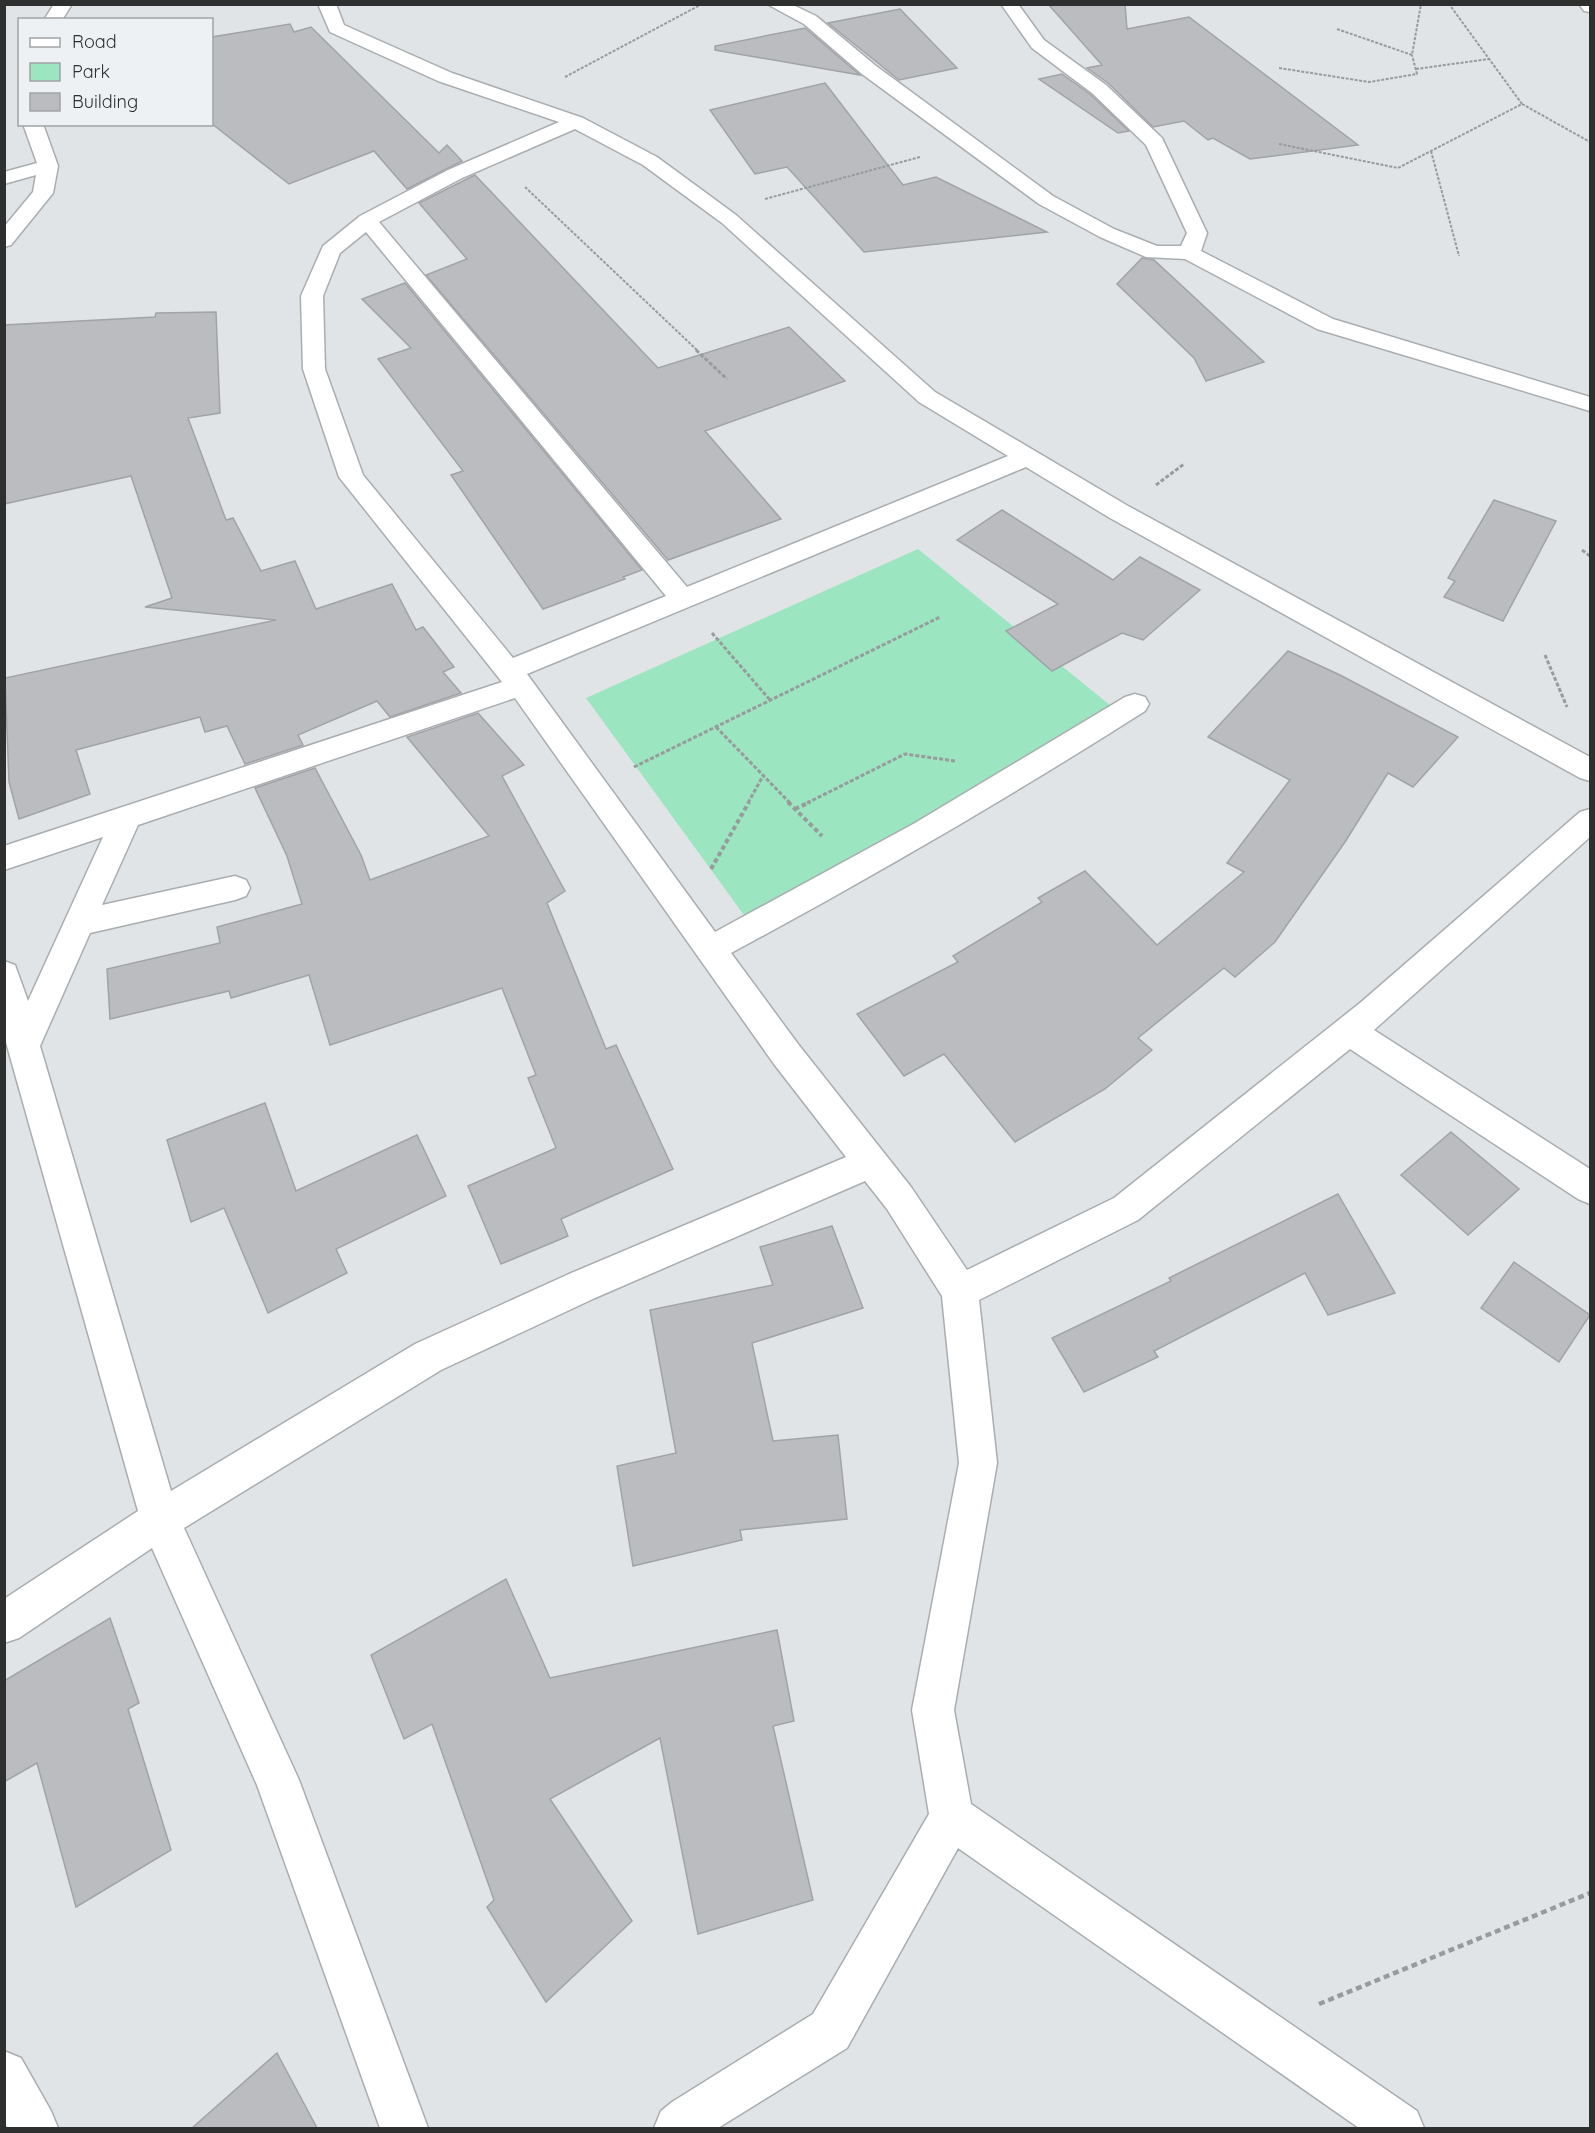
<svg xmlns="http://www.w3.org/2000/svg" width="1595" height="2133" font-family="Quicksand,sans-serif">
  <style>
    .green { fill: #9be5c0 }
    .building { fill: #babcbf; stroke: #a2a3a6; stroke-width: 1.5 }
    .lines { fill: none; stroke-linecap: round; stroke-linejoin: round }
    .minor-casing { stroke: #aaadaf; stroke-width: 3 }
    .tertiary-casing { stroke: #aaadaf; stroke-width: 3 }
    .path-far3 { stroke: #989b9c; stroke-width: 2; stroke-dasharray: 3 1.5; stroke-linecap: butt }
    .path-far2 { stroke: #989b9c; stroke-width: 3; stroke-dasharray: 4 2; stroke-linecap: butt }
    .path-far1 { stroke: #989b9c; stroke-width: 4; stroke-dasharray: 4.5 3; stroke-linecap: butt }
    .path { stroke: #989b9c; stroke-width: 4.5; stroke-dasharray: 6 4; stroke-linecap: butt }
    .minor { fill: #fff; fill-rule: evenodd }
    .tertiary { fill: #fff; fill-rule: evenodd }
  </style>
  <rect width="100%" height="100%" fill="#e1e4e6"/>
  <path class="green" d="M918,549L1111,706L749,922L586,698Z"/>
  <g class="building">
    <path d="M1048,4H1125L1127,29L1189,17L1358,145L1250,159L1213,138L1208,140L1184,121L1153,127L1108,83L1087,68L1102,65Z"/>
    <path d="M900,9L957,68L899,80L828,23Z"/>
    <path d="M290,24L294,32L311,27L439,153L447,145L462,161L407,189L374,151L289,184L212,124V37Z"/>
    <path d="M805,28L860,75L715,50V46Z"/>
    <path d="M1062,74L1091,95L1129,131L1118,133L1039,79Z"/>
    <path d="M825,83L903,185L936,177L1047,232L864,252L787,167L755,174L710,110Z"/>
    <path d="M475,175L658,368L789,327L845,381L705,431L781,519L668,560L426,275L467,259L419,203Z"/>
    <path d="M1142,258L1154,260L1264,362L1206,381L1194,358L1117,284Z"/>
    <path d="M405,283L642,570L623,577L625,579L543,609L451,475L463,471L378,359L411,348L362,299Z"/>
    <path d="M216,312L220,413L188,418L226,520L233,518L261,571L295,561L316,609L392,584L416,630L423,627L454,667L443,672L461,693L390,717L377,701L298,735L303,745L245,764L227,726L205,732L200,717L76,750L90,794L19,819L9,782L5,678L276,620L145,607L172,598L131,476L4,504V325L155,317L156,313Z"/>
    <path d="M1494,500L1556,521L1503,621L1444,597L1455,581L1448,578Z"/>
    <path d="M1002,510L1113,580L1140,557L1200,590L1143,640L1122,633L1052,671L1006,631L1058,604L957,540Z"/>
    <path d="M1288,651L1340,675L1458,737L1413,787L1388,773L1345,842L1275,942L1235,977L1224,968L1138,1038L1152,1050L1105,1089L1015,1142L944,1054L904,1076L857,1014L958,962L953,956L1042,902L1038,898L1085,871L1157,945L1244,872L1227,863L1290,780L1208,737Z"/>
    <path d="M478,713L524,765L502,776L565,891L547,903L606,1049L616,1045L673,1169L561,1219L568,1236L501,1264L468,1186L556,1148L528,1078L536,1075L502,988L330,1045L309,975L231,998L229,991L110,1019L107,969L220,943L217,927L302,904L287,856L255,788L315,768L361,855L370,880L489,836L407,737Z"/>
    <path d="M265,1103L296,1191L417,1135L446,1196L336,1249L347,1273L268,1313L224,1208L191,1222L167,1140Z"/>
    <path d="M1451,1132L1519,1189L1468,1235L1401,1175Z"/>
    <path d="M1338,1194L1395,1293L1328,1315L1305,1273L1154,1351L1158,1357L1084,1392L1052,1338L1171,1281L1169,1278Z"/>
    <path d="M832,1226L863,1308L752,1343L773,1441L838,1435L847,1519L740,1530L742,1540L633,1566L617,1466L676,1453L650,1310L773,1285L760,1247Z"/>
    <path d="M1514,1262L1590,1315L1559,1362L1481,1308Z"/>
    <path d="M506,1579L550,1678L777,1630L794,1721L773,1726L813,1900L698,1934L660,1738L550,1799L632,1921L546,2002L487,1907L494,1900L432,1724L404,1739L371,1655Z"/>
    <path d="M110,1618L139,1703L128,1709L171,1850L76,1907L37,1763L4,1782V1681Z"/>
    <path d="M277,2053L317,2128H192Z"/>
  </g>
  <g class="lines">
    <defs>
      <g id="minor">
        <path d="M54,4H72L62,20H44Z"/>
        <path d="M318,4H336L344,25L452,73L583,118L657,157L736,215L935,392L1128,506L1590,757V781L1580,778L1110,518L1026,467L527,674L715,932L915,823L1125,697L1135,694L1145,697L1149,704L1145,711C1010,797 872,877 731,953L798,1044L911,1187L967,1270L1114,1198L1360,1003L1580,812L1590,809V837L1374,1030L1590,1169V1204L1578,1199L1350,1049L1138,1220L979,1300L997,1463L954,1710L971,1804L1417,2111L1424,2128H1359L958,1848L847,2048L718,2128H654L661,2111L672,2102L813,2014L929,1814L912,1710L959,1463L942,1296L887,1209L865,1181L595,1298L441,1370L184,1528L299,1780L428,2128H380L257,1785L152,1548L19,1638L4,1643V1599L138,1511L4,1035V961L15,965L28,1001L103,837L4,870V846L502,682L339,477L303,369L301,296L323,246L360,216L448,170L559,122L438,81L330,32ZM575,129L643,165L722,223L919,402L1008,456L687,587L379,222L462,178ZM366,232L666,596L513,658L363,475L325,369L323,296L340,253ZM515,698L774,1064L846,1157L569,1274L415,1344L171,1491L40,1046L90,933L235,900L246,896L250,888L246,880L235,876L102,905L138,825Z"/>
        <path d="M767,4H791L816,16L876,66L1053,196L1114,229L1157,246H1181L1187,233L1146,145L1092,93L1032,48L1001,4H1018L1044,40L1106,85L1162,138L1207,233L1201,251L1333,319L1590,397V411L1317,329L1185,259L1146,257L1100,237L1039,204L862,74L804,24Z"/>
        <path d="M23,124H43L58,166L53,193L11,245L4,247V227L33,192L36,175L4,184V172L37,163Z"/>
        <path d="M4,2051L21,2058L51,2111L58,2128H8L4,2123Z"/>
      </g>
      <path id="tertiary" d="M1579,4H1590V12L1584,11Z"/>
    </defs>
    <use href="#minor" class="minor-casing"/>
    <use href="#tertiary" class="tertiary-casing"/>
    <g class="path-far3">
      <path d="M1337,29L1412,55L1421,4"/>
      <path d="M1279,68L1369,82L1417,74L1412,55"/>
      <path d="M1416,69L1489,59"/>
      <path d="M565,77L702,4"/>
      <path d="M1522,104L1590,142"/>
      <path d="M1279,144L1398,168L1522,104L1449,4"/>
      <path d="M1431,151L1459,256"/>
      <path d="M525,187L698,351"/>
      <path d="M765,199L920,157"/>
    </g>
    <g class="path-far2">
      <path d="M696,350L727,379"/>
      <path d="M1156,485L1184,464"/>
      <path d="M1582,550L1590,556"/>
      <path d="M712,633L770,700"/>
      <path d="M1545,655L1567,707"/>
      <path d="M716,727L790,803"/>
      <path d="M634,767L940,617"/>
      <path d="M748,803L763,776"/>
      <path d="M807,803L905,754L955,761"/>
    </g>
    <g class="path-far1">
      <path d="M788,802L822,836"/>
      <path d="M795,809L810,802"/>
      <path d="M711,869L749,802"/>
    </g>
    <path class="path" d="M1319,2004L1590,1893"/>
    <use href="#minor" class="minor"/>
    <use href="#tertiary" class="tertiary"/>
  </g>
  <rect width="1595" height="2133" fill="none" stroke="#2e2f2f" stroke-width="12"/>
  <rect x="18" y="18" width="195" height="108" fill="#eef1f3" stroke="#a1a3a5" stroke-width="1.5"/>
  <rect x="30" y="38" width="30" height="9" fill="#ffffff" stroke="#a1a3a5" stroke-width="1.5"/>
  <text x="72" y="48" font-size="18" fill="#2e2f2f">Road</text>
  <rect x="30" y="63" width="30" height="18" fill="#9be5c0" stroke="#a1a3a5" stroke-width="1.5"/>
  <text x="72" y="78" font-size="18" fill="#2e2f2f">Park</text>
  <rect x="30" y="93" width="30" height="18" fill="#babcbf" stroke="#a1a3a5" stroke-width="1.5"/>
  <text x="72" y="108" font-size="18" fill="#2e2f2f">Building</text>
</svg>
